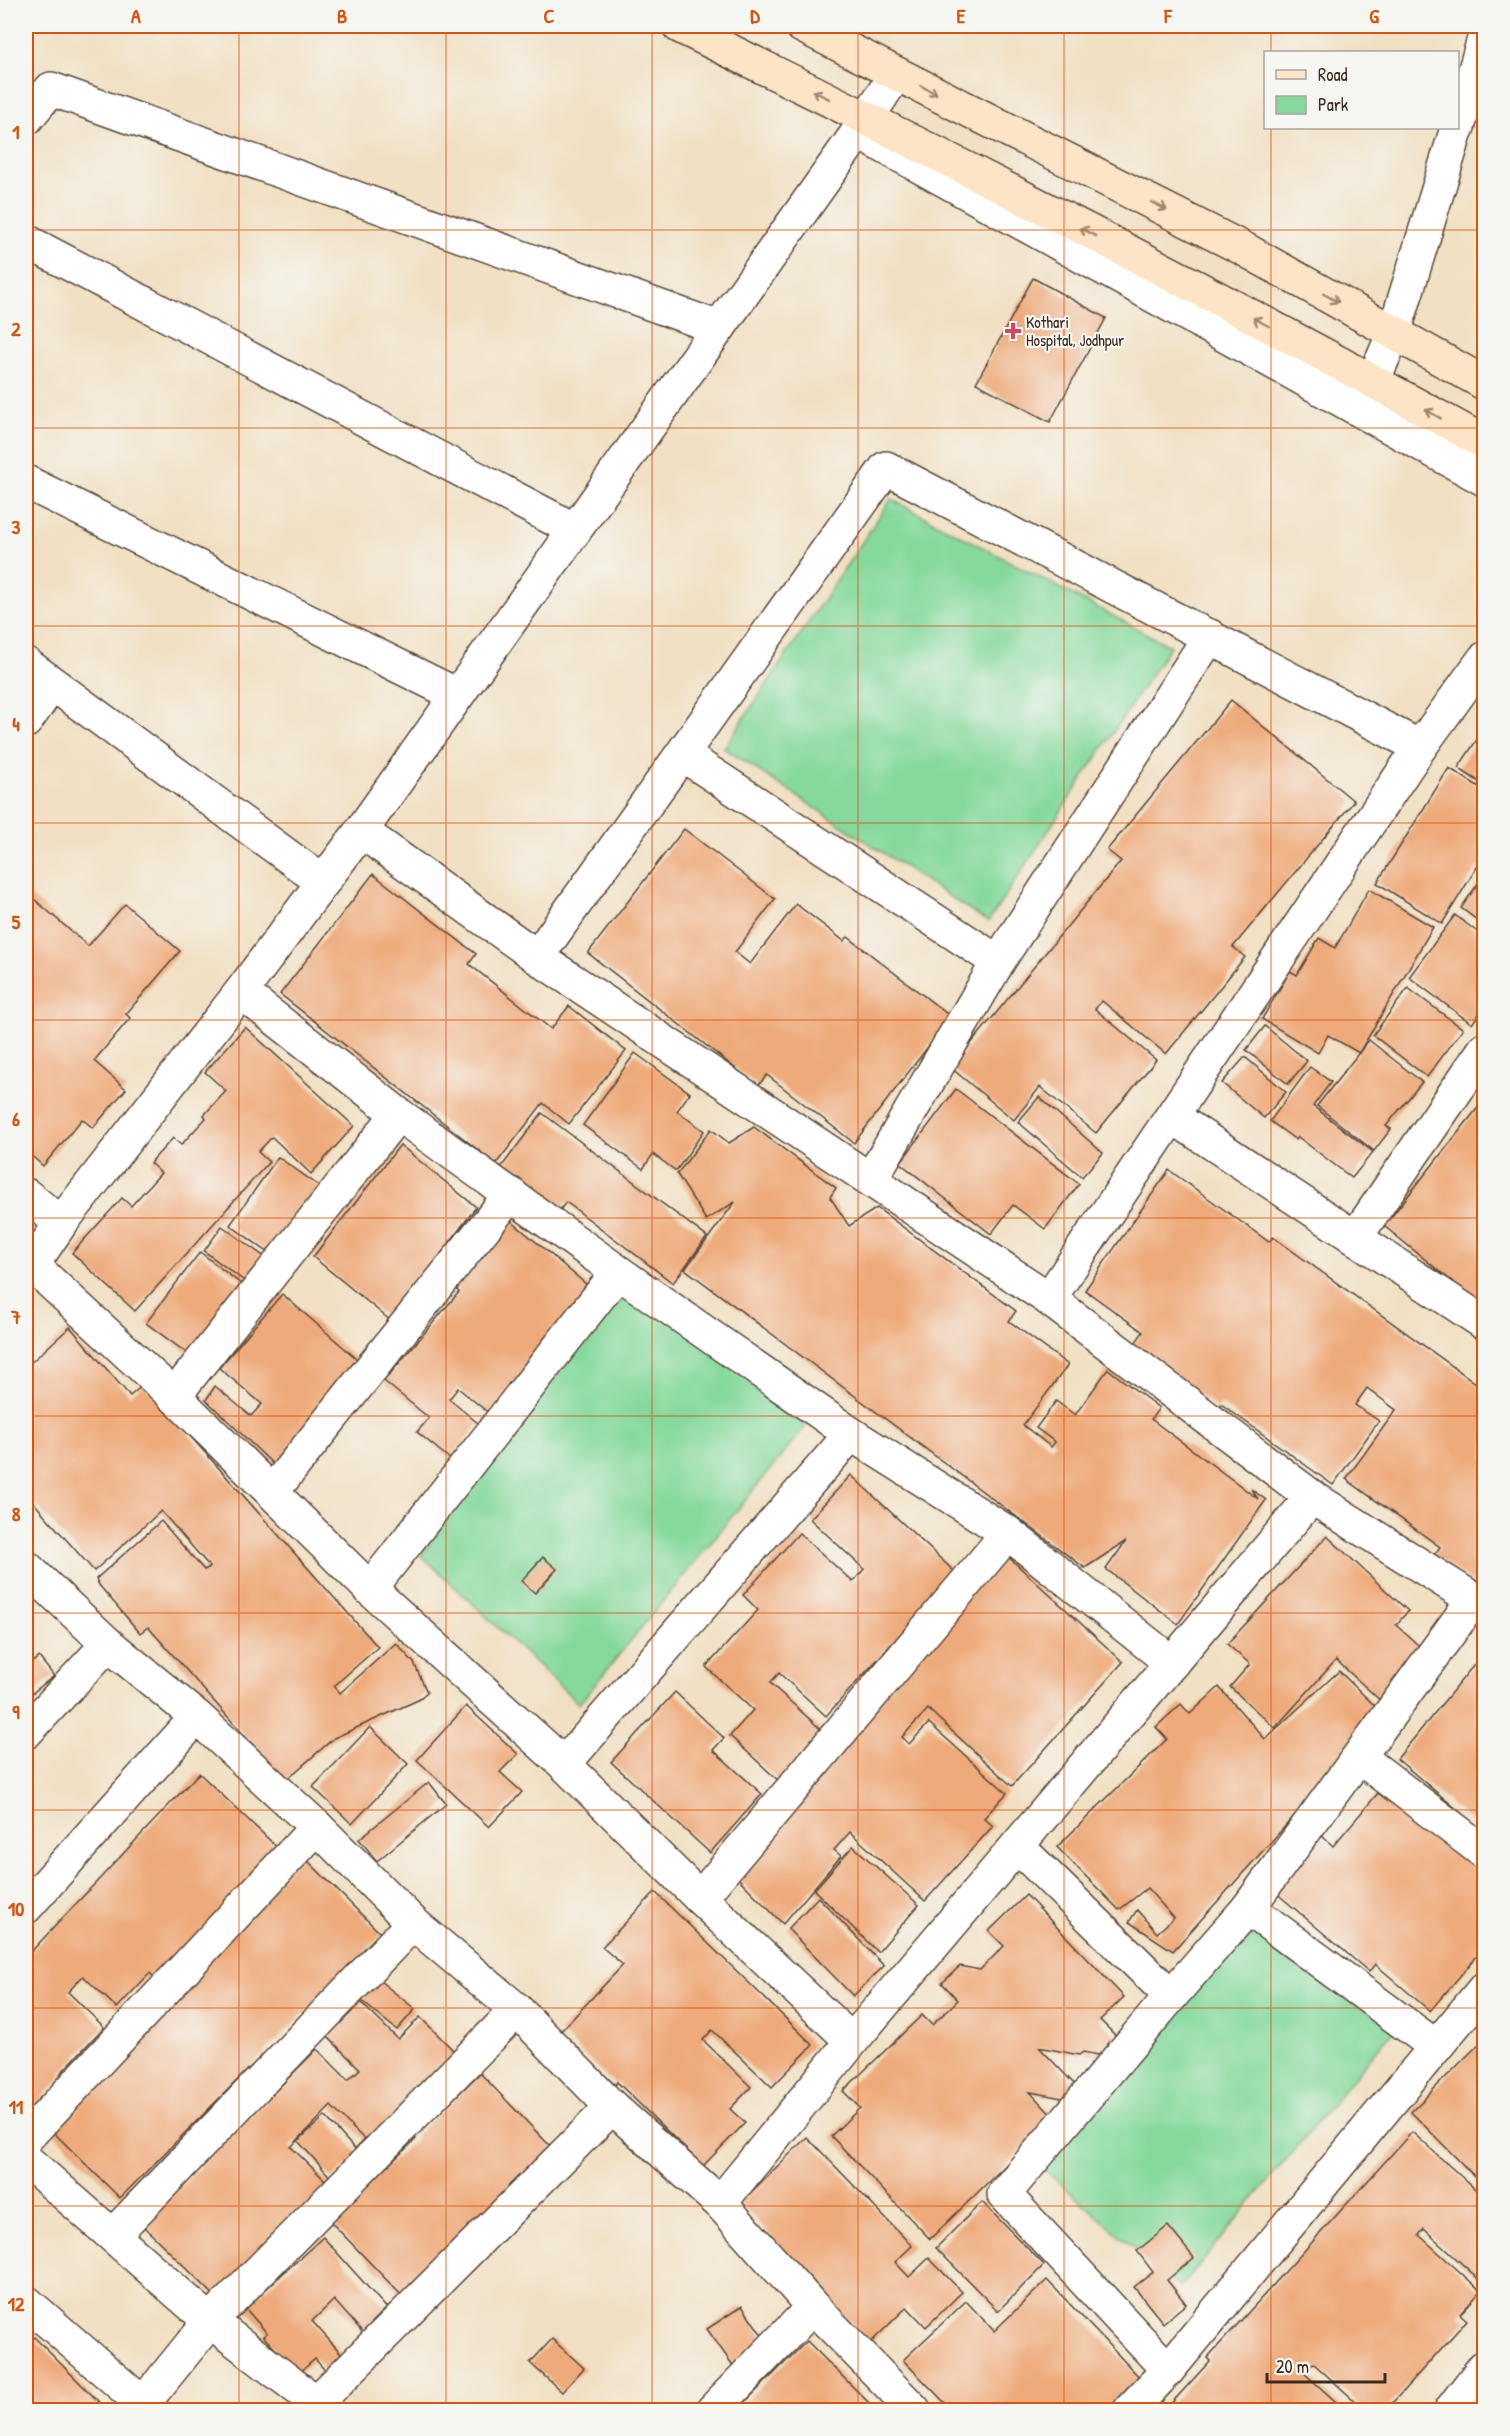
<svg xmlns="http://www.w3.org/2000/svg" width="1510" height="2436" font-family="'Patrick Hand',sans-serif">
  <style>
    .green { fill: #85d99c; stroke: #60825d; stroke-width: 1.5 }
    .building { fill: #eeaa7a }
    .lines { fill: none; stroke-linecap: round; stroke-linejoin: round }
    .street-casing { stroke: #564537; stroke-width: 36 }
    .secondary-casing { stroke: #564537; stroke-width: 36 }
    .street { stroke: #fff; stroke-width: 33 }
    .secondary { stroke: #fee4c6; stroke-width: 33 }
    .oneway { stroke: #9c8772 }
    .grid { fill: none; stroke: #d7540e; stroke-width: 1.5; stroke-opacity: 0.55 }
    .poi-dot { fill: #d1495b; stroke: #f6f6f2; stroke-width: 2 }
    .labels { text-anchor: middle; stroke-width: 4.5; stroke-linejoin: round; paint-order: stroke }
    .poi-label { font-size: 16px; fill: #3b2a1e; stroke: #f6f6f2; text-anchor: start }
    .neatline { fill: none; stroke: #d7540e; stroke-width: 2 }
    .grid-label { font-size: 20px; text-anchor: middle; font-weight: bold; fill: #d7540e }
  </style>
  <rect width="100%" height="100%" fill="#f6f6f2"/>
  <filter id="ink" filterUnits="userSpaceOnUse"><feTurbulence type="fractalNoise" baseFrequency=".0167" numOctaves="2"/><feDisplacementMap in="SourceGraphic" scale="12" xChannelSelector="R" yChannelSelector="G"/><feConvolveMatrix kernelMatrix="1 2 1 2 8 2 1 2 1" color-interpolation-filters="sRGB"/></filter>
  <filter id="wash" filterUnits="userSpaceOnUse"><feTurbulence type="fractalNoise" baseFrequency=".008" numOctaves="4" result="noise"/><feDisplacementMap in="SourceGraphic" scale="24" xChannelSelector="R" yChannelSelector="G"/><feGaussianBlur stdDeviation="1.35" result="paint"/><feColorMatrix in="noise" values="0 0 0 0 0 0 0 0 0 0 0 0 0 0 0 0 0 1.4 0 .05"/><feComposite in="paint" operator="in"/></filter>
  <g filter="url(#wash)">
    <rect width="100%" height="100%" fill="#f1e0c3"/>
    <g class="green">
      <path d="M891,499L1170,646L988,922L724,748Z"/>
      <path d="M632,1262L823,1405L579,1704L421,1555Z"/>
      <path d="M1259,1911L1400,2022L1180,2288L1040,2166Z"/>
    </g>
    <g id="blocks">
      <g class="building">
        <path d="M1033,278L1106,318L1050,422L976,383Z"/>
        <path d="M1231,700L1354,801L1233,947L1245,957L1166,1054L1102,1001L1095,1009L1156,1060L1096,1133L1040,1087L1014,1120L951,1068L1121,861L1107,850Z"/>
        <path d="M1484,729V785L1458,768Z"/>
        <path d="M1449,768L1484,790V870L1477,867L1442,924L1377,883Z"/>
        <path d="M684,829L775,899L735,952L750,964L796,904L844,941L848,937L951,1017L854,1143L767,1075L758,1086L588,953Z"/>
        <path d="M373,874L476,954L469,964L551,1029L569,1006L626,1051L569,1124L543,1103L496,1164L280,994Z"/>
        <path d="M1484,875V925L1461,908Z"/>
        <path d="M1369,889L1433,927L1359,1053L1328,1035L1318,1053L1262,1019L1290,971L1297,975L1319,938L1335,948Z"/>
        <path d="M26,892L88,946L125,904L180,951L126,1014L130,1018L94,1061L126,1089L93,1128L82,1119L43,1166L26,1151Z"/>
        <path d="M1455,915L1484,937V949L1479,956L1484,961V1007L1472,1024L1409,977Z"/>
        <path d="M1408,988L1463,1029L1427,1077L1373,1035Z"/>
        <path d="M1265,1026L1307,1061L1288,1084L1246,1050Z"/>
        <path d="M245,1027L354,1126L311,1174L272,1137L258,1152L269,1162L135,1311L72,1253L122,1198L131,1206L161,1173L150,1163L173,1138L181,1145L206,1118L204,1115L226,1091L205,1072Z"/>
        <path d="M1369,1040L1422,1082L1386,1126L1391,1129L1374,1151L1317,1106Z"/>
        <path d="M635,1053L690,1093L677,1111L704,1131L676,1171L653,1154L643,1169L583,1125Z"/>
        <path d="M1245,1057L1286,1092L1264,1118L1222,1083Z"/>
        <path d="M1310,1067L1331,1082L1313,1106L1373,1152L1352,1178L1298,1137L1296,1140L1270,1121Z"/>
        <path d="M956,1089L1079,1184L1045,1229L1013,1205L991,1234L900,1163Z"/>
        <path d="M1039,1097L1103,1153L1082,1177L1018,1122Z"/>
        <path d="M1484,1100V1303L1482,1306L1384,1226Z"/>
        <path d="M542,1113L707,1237L673,1283L566,1202L557,1214L499,1170Z"/>
        <path d="M754,1127L836,1188L830,1197L849,1226L877,1208L1016,1311L1009,1321L1068,1365L1023,1425L1051,1447L1055,1442L1036,1428L1056,1401L1075,1415L1108,1369L1159,1408L1151,1419L1258,1499L1251,1489L1266,1500L1178,1624L1106,1569L1126,1541L1085,1568L685,1269L735,1202L706,1220L677,1174L711,1129L729,1143Z"/>
        <path d="M400,1145L476,1207L391,1321L313,1257Z"/>
        <path d="M278,1157L322,1188L273,1256L230,1225Z"/>
        <path d="M1169,1170L1269,1242L1273,1237L1484,1389V1580L1479,1588L1434,1555L1440,1547L1346,1479L1396,1410L1367,1388L1355,1405L1379,1421L1333,1485L1221,1404L1218,1408L1133,1346L1143,1332L1085,1290Z"/>
        <path d="M510,1220L593,1290L490,1414L458,1388L449,1399L479,1424L450,1459L417,1432L429,1418L384,1381L459,1292L454,1287Z"/>
        <path d="M222,1226L266,1258L247,1283L204,1251Z"/>
        <path d="M200,1252L241,1284L188,1354L146,1323Z"/>
        <path d="M282,1294L364,1365L276,1467L206,1400L215,1386L251,1416L262,1404L219,1368Z"/>
        <path d="M70,1327L130,1396L144,1384L378,1647L334,1686L340,1693L396,1643L414,1663L427,1692L418,1700L334,1738L285,1781L148,1627L140,1633L99,1585L96,1579L161,1521L204,1570L210,1567L161,1511L94,1571L26,1494V1367Z"/>
        <path d="M851,1475L956,1573L826,1716L779,1673L770,1683L827,1735L782,1784L730,1736L753,1710L706,1667L758,1610L743,1595L799,1533L853,1582L864,1569L810,1519Z"/>
        <path d="M1327,1536L1408,1611L1396,1625L1428,1654L1383,1703L1336,1660L1275,1728L1230,1687L1250,1664L1227,1644Z"/>
        <path d="M1004,1553L1123,1662L1012,1786L928,1709L902,1737L909,1744L929,1723L1007,1793L984,1818L993,1826L925,1901L850,1832L834,1850L841,1856L783,1924L733,1873Z"/>
        <path d="M543,1557L557,1569L535,1593L521,1581Z"/>
        <path d="M39,1657L54,1676L26,1698V1667Z"/>
        <path d="M1477,1661L1484,1667V1832L1397,1759Z"/>
        <path d="M1339,1671L1378,1709L1323,1784L1173,1951L1129,1922L1137,1910L1157,1933L1174,1918L1147,1888L1119,1910L1057,1847L1167,1739L1156,1727L1181,1704L1190,1714L1219,1687L1265,1739Z"/>
        <path d="M675,1692L724,1738L713,1750L762,1794L710,1853L611,1762Z"/>
        <path d="M466,1706L518,1754L500,1772L522,1792L489,1827L417,1760Z"/>
        <path d="M370,1727L408,1764L352,1824L313,1787Z"/>
        <path d="M199,1773L279,1849L156,1979L150,1973L117,2008L83,1976L68,1992L104,2027L60,2074L63,2076L27,2114L26,1957Z"/>
        <path d="M429,1782L446,1804L377,1861L359,1839Z"/>
        <path d="M1384,1786L1484,1872V1948L1430,2011L1375,1964L1369,1972L1274,1891L1322,1836L1333,1846Z"/>
        <path d="M853,1846L919,1905L878,1952L814,1890Z"/>
        <path d="M302,1855L382,1935L120,2198L50,2129Z"/>
        <path d="M655,1892L813,2045L772,2087L712,2030L703,2040L751,2087L730,2109L745,2123L703,2166L617,2082L615,2085L560,2032L623,1965L602,1947Z"/>
        <path d="M1026,1895L1124,1997L1100,2020L1119,2039L1102,2056L1083,2052L1079,2055L1039,2047L1078,2088L1067,2099L1030,2092L1054,2118L930,2239L831,2136L860,2108L843,2091L922,2015L932,2025L958,2000L942,1983L960,1966L980,1970L1004,1946L989,1931Z"/>
        <path d="M818,1897L884,1966L853,1996L788,1929Z"/>
        <path d="M375,1977L415,2009L397,2030L358,1998Z"/>
        <path d="M359,2001L398,2039L420,2017L456,2053L368,2143L331,2106L291,2147L330,2185L218,2299L142,2225L317,2049L348,2080L360,2069L325,2034Z"/>
        <path d="M1484,2039V2184L1483,2185L1411,2112Z"/>
        <path d="M480,2073L554,2150L403,2297L330,2221L416,2139L414,2137Z"/>
        <path d="M325,2116L359,2154L332,2179L298,2141Z"/>
        <path d="M1412,2132L1484,2197V2284L1424,2229L1419,2235L1481,2291L1460,2314L1467,2320L1386,2410H1365L1313,2363L1304,2373L1345,2410H1172L1168,2407L1210,2361L1207,2358Z"/>
        <path d="M807,2137L912,2246L895,2262L909,2277L929,2258L962,2292L926,2327L907,2307L870,2343L740,2203Z"/>
        <path d="M982,2202L1044,2265L998,2311L936,2248Z"/>
        <path d="M1168,2226L1194,2258L1167,2280L1186,2304L1163,2323L1134,2287L1153,2272L1137,2251Z"/>
        <path d="M323,2237L391,2313L366,2336L334,2300L312,2321L347,2360L330,2376L315,2359L298,2374L263,2336L267,2333L245,2308Z"/>
        <path d="M1047,2280L1143,2381L1112,2410H952L903,2360L966,2301L994,2331Z"/>
        <path d="M742,2306L768,2344L734,2367L707,2329Z"/>
        <path d="M34,2337L107,2410H26V2345Z"/>
        <path d="M552,2339L584,2368L562,2392L530,2363Z"/>
        <path d="M807,2341L876,2410H745L741,2406Z"/>
      </g>
    </g>
  </g>
  <g filter="url(#ink)">
    <use href="#blocks" fill-opacity="0" stroke="#564537" stroke-width="1.5"/>
    <g class="lines">
      <defs>
        <g id="street">
          <path d="M26,119L51,89L719,328"/>
          <path d="M1458,127L1484,39"/>
          <path d="M858,132L1484,479"/>
          <path d="M26,241L575,530"/>
          <path d="M1373,381L1394,333L1457,128"/>
          <path d="M26,482L457,695"/>
          <path d="M26,664L323,882"/>
          <path d="M26,721L52,684"/>
          <path d="M683,755L998,962"/>
          <path d="M361,831L537,957L1049,1299L1312,1497L1484,1606"/>
          <path d="M537,957L886,468L1420,747"/>
          <path d="M241,992L398,1114L618,1272L851,1434L1008,1533L1172,1663"/>
          <path d="M1173,1117L1484,1323"/>
          <path d="M871,1179L998,962L1210,636"/>
          <path d="M26,1195L61,1223"/>
          <path d="M1355,1238L1484,1050"/>
          <path d="M32,1265L174,1396L370,1589L564,1764L700,1898L852,2041"/>
          <path d="M26,1274L61,1223L241,992L361,831L858,132L896,74"/>
          <path d="M1049,1299L1420,747L1484,659"/>
          <path d="M174,1396L398,1114"/>
          <path d="M272,1492L511,1194"/>
          <path d="M26,1567L108,1644L197,1717L317,1827L413,1923L517,2010L612,2107L720,2203L813,2307L914,2410"/>
          <path d="M370,1589L618,1272"/>
          <path d="M26,1732L108,1644"/>
          <path d="M1359,1757L1484,1852"/>
          <path d="M564,1764L851,1434"/>
          <path d="M1017,1846L1171,1996"/>
          <path d="M700,1898L1008,1533"/>
          <path d="M26,1907L197,1717"/>
          <path d="M1248,1908L1435,2046"/>
          <path d="M26,2138L317,1827"/>
          <path d="M26,2160L210,2321L326,2410"/>
          <path d="M720,2203L852,2041L1312,1497"/>
          <path d="M113,2235L413,1923"/>
          <path d="M26,2302L150,2410"/>
          <path d="M1168,2370L1004,2194L1171,1996L1248,1908L1474,1599"/>
          <path d="M317,2402L612,2107"/>
          <path d="M138,2410L210,2321L517,2010"/>
          <path d="M713,2410L813,2307"/>
          <path d="M1130,2410L1168,2370L1484,1989"/>
          <path d="M1451,2410L1484,2367"/>
        </g>
        <g id="secondary">
          <path d="M679,26C950,158 1220,296 1484,442"/>
          <path d="M802,26L1244,249L1484,383"/>
        </g>
      </defs>
      <use href="#street" class="street-casing"/>
      <use href="#secondary" class="secondary-casing"/>
      <use href="#street" class="street"/>
      <use href="#secondary" class="secondary"/>
    </g>
    <defs><path id="oneway-shaft" d="M-6 0H5M1.5-3L5.5 0L1.5 3" fill="none" stroke-width="1.6" stroke-linecap="round" stroke-linejoin="round" transform="scale(1.5)"/></defs>
    <g class="oneway">
      <use href="#oneway-shaft" transform="translate(929 90) rotate(27)"/>
      <use href="#oneway-shaft" transform="translate(821 95) rotate(-154)"/>
      <use href="#oneway-shaft" transform="translate(1159 206) rotate(27)"/>
      <use href="#oneway-shaft" transform="translate(1088 232) rotate(-152)"/>
      <use href="#oneway-shaft" transform="translate(1331 298) rotate(29)"/>
      <use href="#oneway-shaft" transform="translate(1261 322) rotate(-152)"/>
      <use href="#oneway-shaft" transform="translate(1433 414) rotate(-151)"/>
    </g>
  </g>
  <path class="grid" d="M239,26V2410M446,26V2410M652,26V2410M858,26V2410M1064,26V2410M1271,26V52M1271,128V2410M26,230H1484M26,428H1484M26,626H1484M26,823H1484M26,1020H1484M26,1218H1484M26,1416H1484M26,1613H1484M26,1810H1484M26,2008H1484M26,2206H1484"/>
  <path class="poi-dot" d="M1010 322h6v6h6v6h-6v6h-6v-6h-6v-6h6z"/>
  <g class="labels">
    <g class="poi-label">
      <text x="1026" y="328">Kothari<tspan x="1026" dy="18">Hospital, Jodhpur</tspan></text>
    </g>
  </g>
  <rect width="1510" height="2436" fill="none" stroke="#f6f6f2" stroke-width="66"/>
  <rect x="1264" y="51" width="195" height="78" fill="#f6f6f2" stroke="#aba49d" stroke-width="1.5"/>
  <rect x="1276" y="70" width="30" height="9" fill="#fee4c6" stroke="#aba49d" stroke-width="1.5"/>
  <text x="1318" y="81" font-size="18" fill="#3b2a1e">Road</text>
  <rect x="1276" y="96" width="30" height="18" fill="#85d99c" stroke="#aba49d" stroke-width="1.5"/>
  <text x="1318" y="111" font-size="18" fill="#3b2a1e">Park</text>
  <path d="M1267 2373v9h118v-9" fill="none" stroke="#3b2a1e" stroke-width="3"/>
  <text x="1276" y="2373" font-size="18" fill="#3b2a1e" stroke="#f6f6f2" stroke-width="4.5" paint-order="stroke">20 m</text>
  <rect x="33" y="33" width="1444" height="2370" class="neatline"/>
  <g class="grid-label">
    <text x="136" y="23">A</text>
    <text x="342" y="23">B</text>
    <text x="549" y="23">C</text>
    <text x="755" y="23">D</text>
    <text x="961" y="23">E</text>
    <text x="1168" y="23">F</text>
    <text x="1374" y="23">G</text>
    <text x="16" y="139">1</text>
    <text x="16" y="336">2</text>
    <text x="16" y="534">3</text>
    <text x="16" y="731">4</text>
    <text x="16" y="929">5</text>
    <text x="16" y="1126">6</text>
    <text x="16" y="1324">7</text>
    <text x="16" y="1521">8</text>
    <text x="16" y="1719">9</text>
    <text x="16" y="1916">10</text>
    <text x="16" y="2114">11</text>
    <text x="16" y="2311">12</text>
  </g>
</svg>
